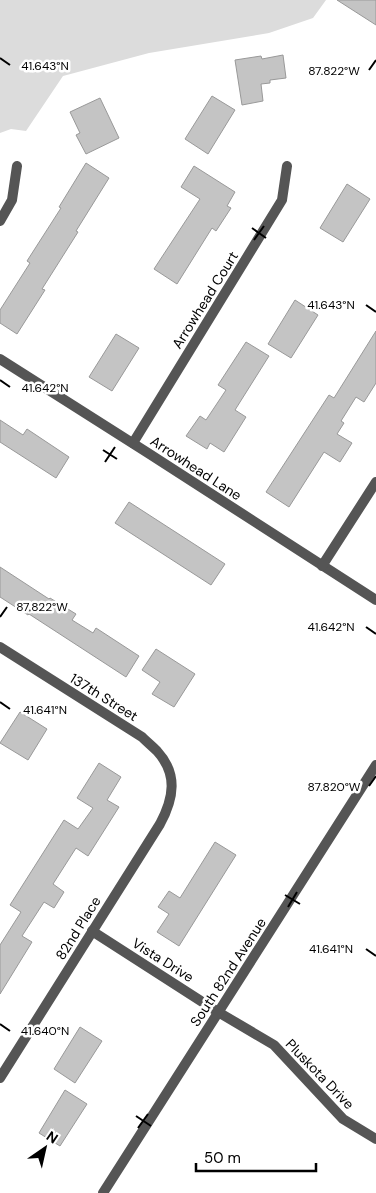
<svg xmlns="http://www.w3.org/2000/svg" width="376" height="1193" font-family="'DM Sans',sans-serif">
  <style>
    .green { fill: #dcdcdc }
    .building { fill: #c4c4c4; stroke: #999 }
    .lines { fill: none; stroke-linecap: round; stroke-linejoin: round }
    .street { stroke: #555; stroke-width: 10 }
    .ticks { fill: none; stroke: #000; stroke-width: 2 }
    .labels { text-anchor: middle; stroke-width: 5; stroke-linejoin: round; paint-order: stroke }
    .street-label { font-size: 14px; fill: #000; stroke: #fff }
    .ticks-label { font-size: 12px; text-anchor: middle; fill: #000; stroke: #fff; stroke-width: 5; stroke-linejoin: round; paint-order: stroke }
  </style>
  <rect width="100%" height="100%" fill="#fff"/>
  <path class="green" d="M0,0H326L313,18L269,33L149,53L63,76L26,131L11,129L0,133Z"/>
  <g class="building">
    <path d="M337,0H376V25Z"/>
    <path d="M283,55L286,78L270,80V83L261,84L263,101L242,105L235,60L261,56L262,59Z"/>
    <path d="M212,96L235,110L208,154L185,139Z"/>
    <path d="M100,98L119,138L86,154L76,135L80,133L70,112Z"/>
    <path d="M86,163L109,178L76,231L78,232L42,289L45,290L17,334L0,323V310L30,263L27,261L61,208L59,207Z"/>
    <path d="M194,166L235,192L227,206L231,208L216,231L212,228L177,284L154,269L200,199L181,187Z"/>
    <path d="M347,184L370,199L343,242L320,228Z"/>
    <path d="M295,300L318,315L291,358L268,344Z"/>
    <path d="M376,331V383L364,402L356,397L341,421L344,423L337,434L352,443L340,462L324,452L289,507L266,492L329,395L334,398Z"/>
    <path d="M116,334L139,348L112,391L89,377Z"/>
    <path d="M246,342L269,356L235,410L246,417L224,452L210,443L207,449L186,436L200,416L206,420L226,390L218,385Z"/>
    <path d="M0,420L23,435L27,429L69,457L56,478L0,442Z"/>
    <path d="M129,502L225,564L211,585L115,523Z"/>
    <path d="M0,567L49,599L50,598L76,614L72,620L93,633L96,628L139,656L126,677L29,614L28,615L0,597Z"/>
    <path d="M156,649L195,674L174,707L152,694L160,682L142,670Z"/>
    <path d="M20,712L47,729L28,760L0,743Z"/>
    <path d="M99,763L121,777L107,800L119,807L88,856L76,848L53,884L64,892L54,908L44,902L22,936L32,942L0,994V945L21,912L10,905L64,820L78,829L93,808L77,798Z"/>
    <path d="M215,842L236,855L179,946L157,932L169,914L158,907L169,891L180,898Z"/>
    <path d="M80,1027L102,1041L75,1083L54,1069Z"/>
    <path d="M65,1090L87,1104L60,1146L39,1133Z"/>
  </g>
  <g class="lines">
    <g class="street">
      <path d="M0,221L12,200L17,166"/>
      <path d="M0,359L148,453L376,600"/>
      <path d="M133,443L282,200L287,166"/>
      <path d="M322,566L376,482"/>
      <path d="M0,647L142,737C147,742 152,746 157,751C178,774 174,798 160,824L0,1078"/>
      <path d="M92,931L218,1012L274,1045L343,1119L376,1139"/>
      <path d="M103,1193L376,765"/>
    </g>
  </g>
  <path class="ticks" d="M0,58L10,65M369,70L376,60M252,228L266,238M254,240L264,226M366,305L376,312M0,380L10,387M103,450L117,459M105,462L115,447M0,617L7,607M366,627L376,634M0,702L10,709M369,786L376,776M285,895L300,904M288,907L297,892M366,949L376,956M0,1024L10,1031M136,1116L151,1126M138,1128L148,1114"/>
  <g class="labels">
    <g class="street-label">
      <text transform="translate(205 300) rotate(-58)" y="5">Arrowhead Court</text>
      <text transform="translate(196 468) rotate(33)" y="5">Arrowhead Lane</text>
      <text transform="translate(104 697) rotate(32)" y="5">137th Street</text>
      <text transform="translate(78 928) rotate(-58)" y="5">82nd Place</text>
      <text transform="translate(163 960) rotate(32)" y="5">Vista Drive</text>
      <text transform="translate(228 972) rotate(-57)" y="5">South 82nd Avenue</text>
      <text transform="translate(320 1074) rotate(46)" y="5">Pluskota Drive</text>
    </g>
  </g>
  <g class="ticks-label">
    <text x="45" y="70">41.643°N</text>
    <text x="334" y="75">87.822°W</text>
    <text x="331" y="309">41.643°N</text>
    <text x="45" y="392">41.642°N</text>
    <text x="42" y="611">87.822°W</text>
    <text x="331" y="631">41.642°N</text>
    <text x="45" y="714">41.641°N</text>
    <text x="334" y="791">87.820°W</text>
    <text x="331" y="953">41.641°N</text>
    <text x="45" y="1035">41.640°N</text>
  </g>
  <g transform="translate(45 1148) rotate(34)" stroke="#ffffff" stroke-width="4" paint-order="stroke">
  <path d="M0-4L9 19L0 12L-9 19Z" fill="#000000"/>
  <text y="-8" font-size="14" font-weight="bold" text-anchor="middle" fill="#000000">N</text>
  </g>
  <path d="M196 1163v8h120v-8" fill="none" stroke="#000000" stroke-width="2.5"/>
  <text x="204" y="1163" font-size="15" fill="#000000" stroke="#ffffff" stroke-width="4" paint-order="stroke">50 m</text>
</svg>
